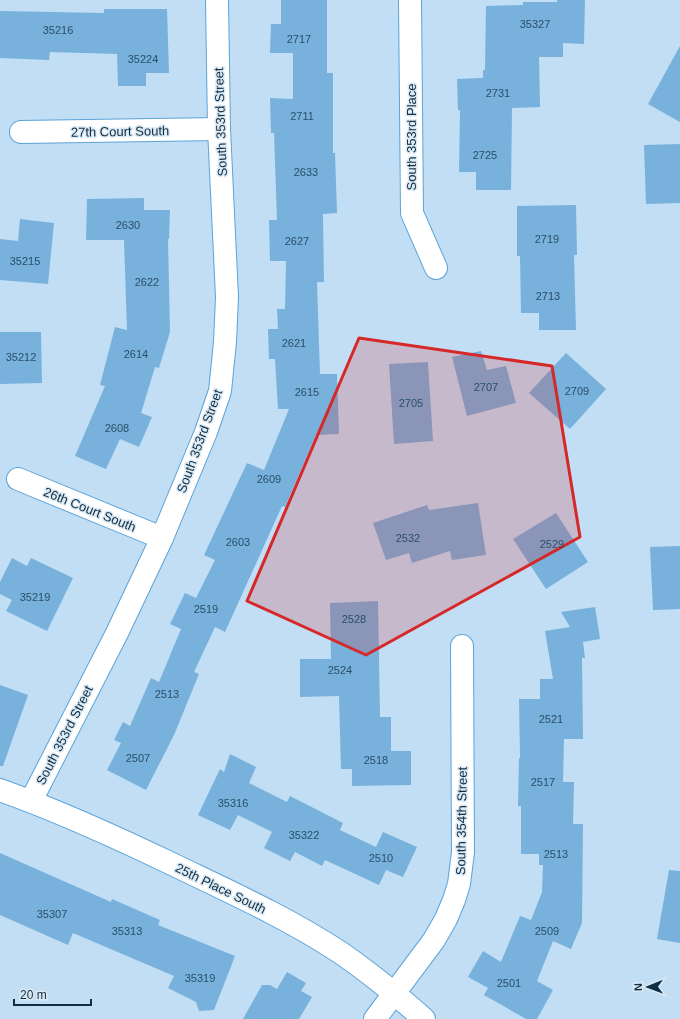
<svg xmlns="http://www.w3.org/2000/svg" width="680" height="1019" font-family="Helvetica,sans-serif">
  <style>
    .building { fill: #77b1dc }
    .lines { fill: none; stroke-linecap: round; stroke-linejoin: round }
    .minor-casing { stroke: #5ba3d7; stroke-width: 24 }
    .minor { stroke: #fff; stroke-width: 22 }
    .marked { fill: #d62828; fill-opacity: 0.2; stroke: #d62828; stroke-width: 3; stroke-linejoin: round }
    .labels { text-anchor: middle; stroke-width: 3; stroke-linejoin: round; paint-order: stroke }
    .number-label { font-size: 11px; fill: #2a4f69 }
    .street-label { font-size: 13px; fill: #102e43; stroke: #dbe9f4 }
  </style>
  <rect width="100%" height="100%" fill="#c2def4"/>
  <g class="building">
    <path d="M281,0H327V73H333V153H335L337,213L323,214L324,282H317L320,374H337L339,434L316,435L285,507L282,506L225,632L215,627L194,672L199,674L174,735L146,790L107,770L121,743L114,740L123,722L130,726L151,678L159,682L181,629L170,624L185,593L196,598L215,560L204,555L247,463L264,470L289,409H278L275,359H269L268,329H278L277,309H285L286,261H270L269,220H277L274,133H271L270,98L293,99V53H270L271,24H281Z"/>
    <path d="M557,0H585L584,44L563,43V57H539L540,107L512,108L511,190H476V172H459L460,110H458L457,79L483,78V70H485L486,6L523,5V2H557Z"/>
    <path d="M104,9H167L169,73H146V86H118L117,54L50,52L49,60L0,58V11L104,13Z"/>
    <path d="M680,46V122L648,104Z"/>
    <path d="M680,144V203L646,204L644,145Z"/>
    <path d="M144,198V210H170L169,239H168L170,332L159,368L155,367L141,413L152,417L139,447L120,439L106,469L75,456L105,386L100,385L115,327L127,330L124,240H86L87,199Z"/>
    <path d="M576,205L577,255H574L576,330H539V313H521L520,256H517V206Z"/>
    <path d="M20,219L54,223L48,284L0,280V239L18,241Z"/>
    <path d="M0,332H41L42,383L0,384Z"/>
    <path d="M481,351L487,370L506,366L516,403L467,416L452,357Z"/>
    <path d="M566,353L606,389L570,429L529,393Z"/>
    <path d="M428,362L433,441L394,444L389,364Z"/>
    <path d="M478,503L486,555L452,560L450,551L412,563L409,553L386,560L373,523L427,505L429,510Z"/>
    <path d="M556,513L588,562L546,589L513,539Z"/>
    <path d="M680,546V609L653,610L650,547Z"/>
    <path d="M12,558L27,566L31,558L73,578L47,631L6,611L12,600L0,594V582Z"/>
    <path d="M378,601L380,717H391V751H411V785L352,786V769H341L339,696L300,697V659H331L330,603Z"/>
    <path d="M595,607L600,639L583,642L585,658H582L583,739H564L563,782H574L573,824H583L582,923L571,949L553,941L537,981L553,990L537,1019H526L484,995L488,988L468,977L483,951L501,962L520,916L531,920L542,892L543,865H539V854H521V806H518L519,758H520L519,699H540V679H553L545,631L570,627L561,612Z"/>
    <path d="M0,685L28,695L3,766H0Z"/>
    <path d="M230,754L256,767L249,783L287,802L290,796L343,823L340,830L376,847L383,832L417,847L403,877L386,870L379,885L325,860L322,866L295,852L290,861L264,848L272,832L238,815L230,830L198,815L220,769L224,772Z"/>
    <path d="M0,853L111,902L112,899L160,920L158,925L235,956L214,1010L199,1011L196,1002L168,988L174,976L73,933L68,945L0,915Z"/>
    <path d="M669,870L680,871V943L657,939Z"/>
    <path d="M287,972L306,983L301,991L312,997L299,1019H243L262,985H270L277,989Z"/>
  </g>
  <g class="lines">
    <defs>
      <g id="minor">
        <path d="M410,0L412,213L436,268"/>
        <path d="M21,132L219,129"/>
        <path d="M18,479L162,538"/>
        <path d="M0,790C59,811 116,837 172,864C230,892 288,918 341,953C370,973 398,996 424,1019"/>
        <path d="M31,801L117,633L162,538L206,432L220,391L225,342L227,297L219,129L217,0"/>
        <path d="M375,1019L434,940L446,919L454,900L459,884L463,852L462,646"/>
      </g>
    </defs>
    <use href="#minor" class="minor-casing"/>
    <use href="#minor" class="minor"/>
  </g>
  <path class="marked" d="M359,338L552,366L580,537L366,655L247,601Z"/>
  <g class="labels">
    <g class="number-label">
      <text x="535" y="28">35327</text>
      <text x="58" y="34">35216</text>
      <text x="299" y="43">2717</text>
      <text x="143" y="63">35224</text>
      <text x="498" y="97">2731</text>
      <text x="302" y="120">2711</text>
      <text x="485" y="159">2725</text>
      <text x="306" y="176">2633</text>
      <text x="128" y="229">2630</text>
      <text x="547" y="243">2719</text>
      <text x="297" y="245">2627</text>
      <text x="25" y="265">35215</text>
      <text x="147" y="286">2622</text>
      <text x="548" y="300">2713</text>
      <text x="294" y="347">2621</text>
      <text x="136" y="358">2614</text>
      <text x="21" y="361">35212</text>
      <text x="486" y="391">2707</text>
      <text x="577" y="395">2709</text>
      <text x="307" y="396">2615</text>
      <text x="411" y="407">2705</text>
      <text x="117" y="432">2608</text>
      <text x="269" y="483">2609</text>
      <text x="408" y="542">2532</text>
      <text x="238" y="546">2603</text>
      <text x="552" y="548">2529</text>
      <text x="35" y="601">35219</text>
      <text x="206" y="613">2519</text>
      <text x="354" y="623">2528</text>
      <text x="340" y="674">2524</text>
      <text x="167" y="698">2513</text>
      <text x="551" y="723">2521</text>
      <text x="138" y="762">2507</text>
      <text x="376" y="764">2518</text>
      <text x="543" y="786">2517</text>
      <text x="233" y="807">35316</text>
      <text x="304" y="839">35322</text>
      <text x="556" y="858">2513</text>
      <text x="381" y="862">2510</text>
      <text x="52" y="918">35307</text>
      <text x="127" y="935">35313</text>
      <text x="547" y="935">2509</text>
      <text x="200" y="982">35319</text>
      <text x="509" y="987">2501</text>
    </g>
    <g class="street-label">
      <text transform="translate(220 122) rotate(-92)" y="5">South 353rd Street</text>
      <text transform="translate(120 131) rotate(-1)" y="5">27th Court South</text>
      <text transform="translate(411 137) rotate(-90)" y="5">South 353rd Place</text>
      <text transform="translate(199 441) rotate(-70)" y="5">South 353rd Street</text>
      <text transform="translate(90 509) rotate(22)" y="5">26th Court South</text>
      <text transform="translate(64 735) rotate(-63)" y="5">South 353rd Street</text>
      <text transform="translate(461 821) rotate(-89)" y="5">South 354th Street</text>
      <text transform="translate(221 888) rotate(26)" y="5">25th Place South</text>
    </g>
  </g>
  <g transform="translate(648 987) rotate(269)" stroke="#dbe9f4" stroke-width="3" paint-order="stroke">
  <path d="M0-3L7 15L0 10L-7 15Z" fill="#102e43"/>
  <text y="-6" font-size="11" font-weight="bold" text-anchor="middle" fill="#102e43">N</text>
  </g>
  <path d="M14 999v6h77v-6" fill="none" stroke="#102e43" stroke-width="2"/>
  <text x="20" y="999" font-size="12" fill="#102e43" stroke="#dbe9f4" stroke-width="3" paint-order="stroke">20 m</text>
</svg>
